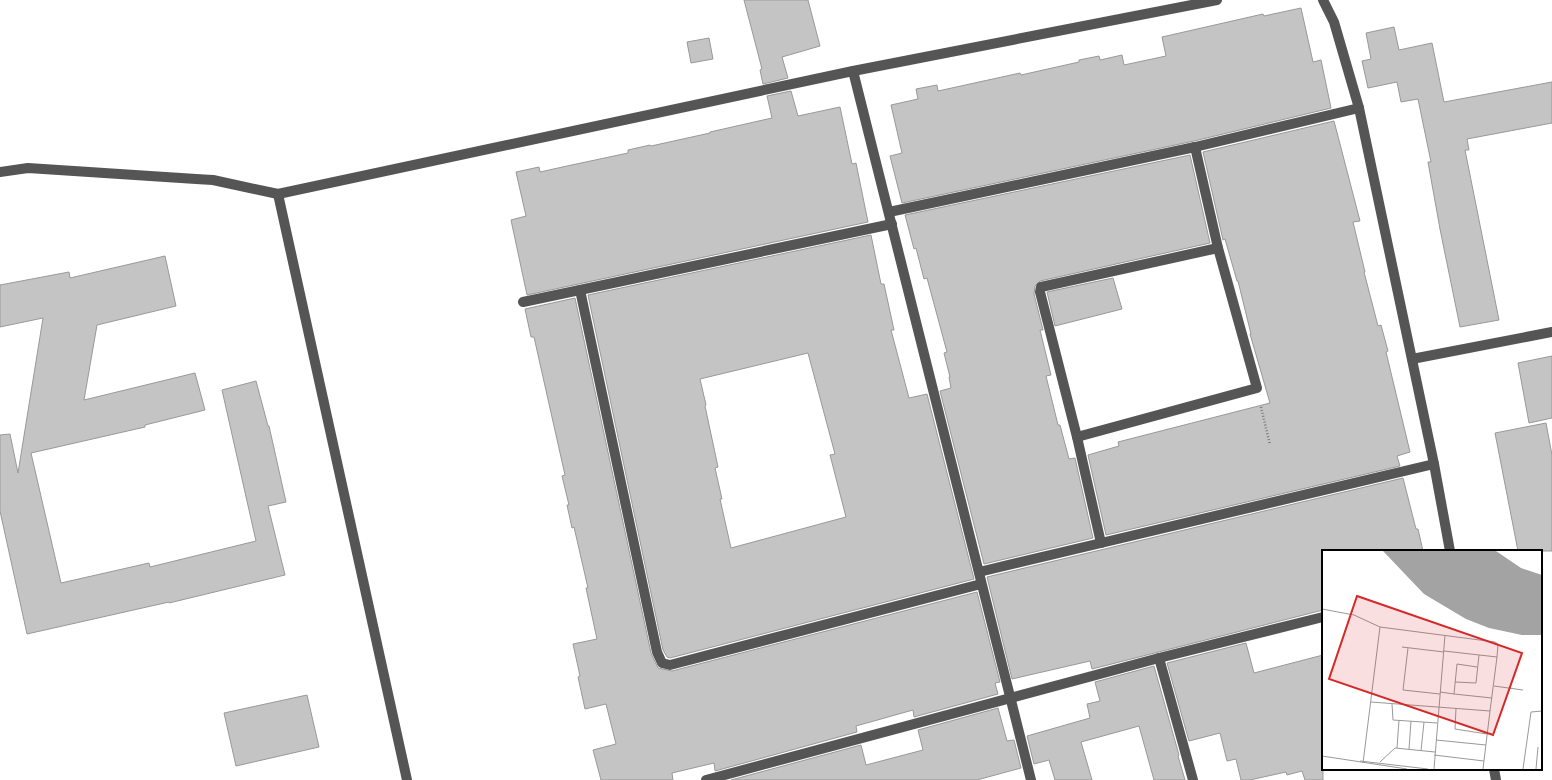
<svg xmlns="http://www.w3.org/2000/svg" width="1552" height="780" font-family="'Exo 2',sans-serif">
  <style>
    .building { fill: #c4c4c4; stroke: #999; fill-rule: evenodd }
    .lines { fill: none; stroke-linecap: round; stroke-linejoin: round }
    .path { stroke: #777; stroke-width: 2.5; stroke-dasharray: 1 2; stroke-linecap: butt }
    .minor { stroke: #555; stroke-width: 10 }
    .inset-road { fill: none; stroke: #999; stroke-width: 1 }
    .view { fill: #d62828; fill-opacity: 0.15; stroke: #d62828; stroke-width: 2 }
    .inset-edge { fill: none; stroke: #000; stroke-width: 2 }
  </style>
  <rect width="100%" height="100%" fill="#fff"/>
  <g class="building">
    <path d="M744,0H808L820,46L782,57L788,78L763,84L760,70L762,69Z"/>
    <path d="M1301,8L1313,62L1321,60L1331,108L1194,141L902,203L890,156L902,153L891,105L918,99L916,89L937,85L938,91L1020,73L1021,75L1079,62V60L1099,56L1100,60L1122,55L1124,65L1166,56L1162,37L1263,14L1264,16Z"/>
    <path d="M1394,27L1399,50L1432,43L1444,102L1552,82V123L1467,139L1469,150H1465L1499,320L1460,327L1440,229L1428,162H1431L1418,99L1401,102L1397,82L1368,88L1362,61L1371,59L1366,33Z"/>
    <path d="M709,38L713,59L691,63L687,42Z"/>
    <path d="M791,91L798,116L840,107L852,164L856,163L868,222L527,295L511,220L526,216L516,172L539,167L540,172L567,166L628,153V150L650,145L651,146L710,133V132L772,118L767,96Z"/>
    <path d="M1334,121L1360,221L1353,222L1365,272H1364L1378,326L1381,325L1388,351L1386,352L1410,452L1397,456L1400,466L1106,535L1088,455L1119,446L1118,442L1270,403L1250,334H1251L1238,281H1237L1225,239L1223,240L1203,152Z"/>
    <path d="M1190,155L1210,243L1040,281L1035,286L1034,294L1043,330H1040L1051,375L1046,376L1058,425H1060L1069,459L1075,458L1093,538L984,564L940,391L951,388L949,377H950L944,353L947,352L927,278L924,279L916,248L914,249L905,215Z"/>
    <path d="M871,235L881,284H884L894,330H891L909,398L927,394L974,579L670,658L667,657L663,650L588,295ZM808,353L835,454L830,455L846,517L731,548L720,499H722L715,468L718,467L705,406L706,405L700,379Z"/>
    <path d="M165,256L176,306L97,325L84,400L195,373L205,410L145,425V427L31,453L61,583L149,563L150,567L256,541L222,390L256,381L268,426H269L286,502L268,506L285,575L169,603V602L27,634L0,511V435L10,434L18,473L43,318L0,327V285L69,272L70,278Z"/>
    <path d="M1113,278L1122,309L1055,326L1047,292Z"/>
    <path d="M575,298L651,653L658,668L672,671L977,592L1000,682L995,683L998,694L914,717L913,710L856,726L857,732L715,771L714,763L672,773L673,780H601L593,750L616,744L606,704L585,709L578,677L580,676L573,644L597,639L586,588H588L574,527L572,528L567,505H569L562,476L565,475L556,435L534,337H531L525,309Z"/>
    <path d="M1552,356V418L1529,423L1518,363Z"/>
    <path d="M1546,423L1552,455V551H1518L1495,433Z"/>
    <path d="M1403,478L1416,529H1418L1423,551H1323V610L1092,669L1090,661L1012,679L987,577Z"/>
    <path d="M1246,643L1254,673L1323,655V780H1305L1302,771L1287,775L1286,772L1250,780H1241L1236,759L1227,761L1220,733L1189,741L1167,663Z"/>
    <path d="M1154,666L1179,755L1178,756L1185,780H1154L1139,726L1081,742L1092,780H1055L1049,760L1034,764L1027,736L1090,718L1087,704L1100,701L1095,682Z"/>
    <path d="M307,695L319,747L236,766L224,713Z"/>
    <path d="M998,708L1007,741L1014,740L1021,768L977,780H731L861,745L866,765L923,750L918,730Z"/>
  </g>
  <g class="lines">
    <path class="path" d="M1261,407L1270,445"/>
    <g class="minor">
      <path d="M1323,0L1334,22L1359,108L1434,464L1450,551"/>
      <path d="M853,71L1031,780"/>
      <path d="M0,172L28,168L196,179L213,180L278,194"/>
      <path d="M889,212L1195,147L1359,108"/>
      <path d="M580,290L657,652L662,663L670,665L981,584"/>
      <path d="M523,302L892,224"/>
      <path d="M1412,359L1552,332"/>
      <path d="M1077,437L1257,388L1218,248L1195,147"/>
      <path d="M1101,543L1434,464"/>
      <path d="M979,572L1101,543L1077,437L1040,292L1041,287L1218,248"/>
      <path d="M1159,658L1193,780"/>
      <path d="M1494,769L1496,780"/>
      <path d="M407,780L278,194L853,71L1217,0"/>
      <path d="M706,780L1159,658L1323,617"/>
    </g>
  </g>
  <g transform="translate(1322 550)">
    <rect width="220" height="220" fill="#fff"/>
    <path d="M61,1H174L199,18L220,25V85H200L167,78L144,69L102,44Z" fill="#a3a3a3"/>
    <path class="inset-road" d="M0,59L32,65L58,77M80,97L122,102M86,98L81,140L118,144M122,101L175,107M133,132L154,133L157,105M172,136L201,140M118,142L132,144L135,114L155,117M132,144L170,148M49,152L168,161L161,219M70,154L71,170L115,173M134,158L133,179L165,184M114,190L164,195M75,198L77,170M87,199L89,171M99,201L102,172M112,205L162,211M0,206L85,219M38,211L106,219M58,212L73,198L113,202M41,213L58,77L173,92L176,94L175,107L168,161M112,219L123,85M201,219L209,162L220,161M214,219L216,197"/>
    <path class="view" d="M35,46L200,103L171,185L7,129Z"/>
    <rect width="220" height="220" class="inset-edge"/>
  </g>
</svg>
